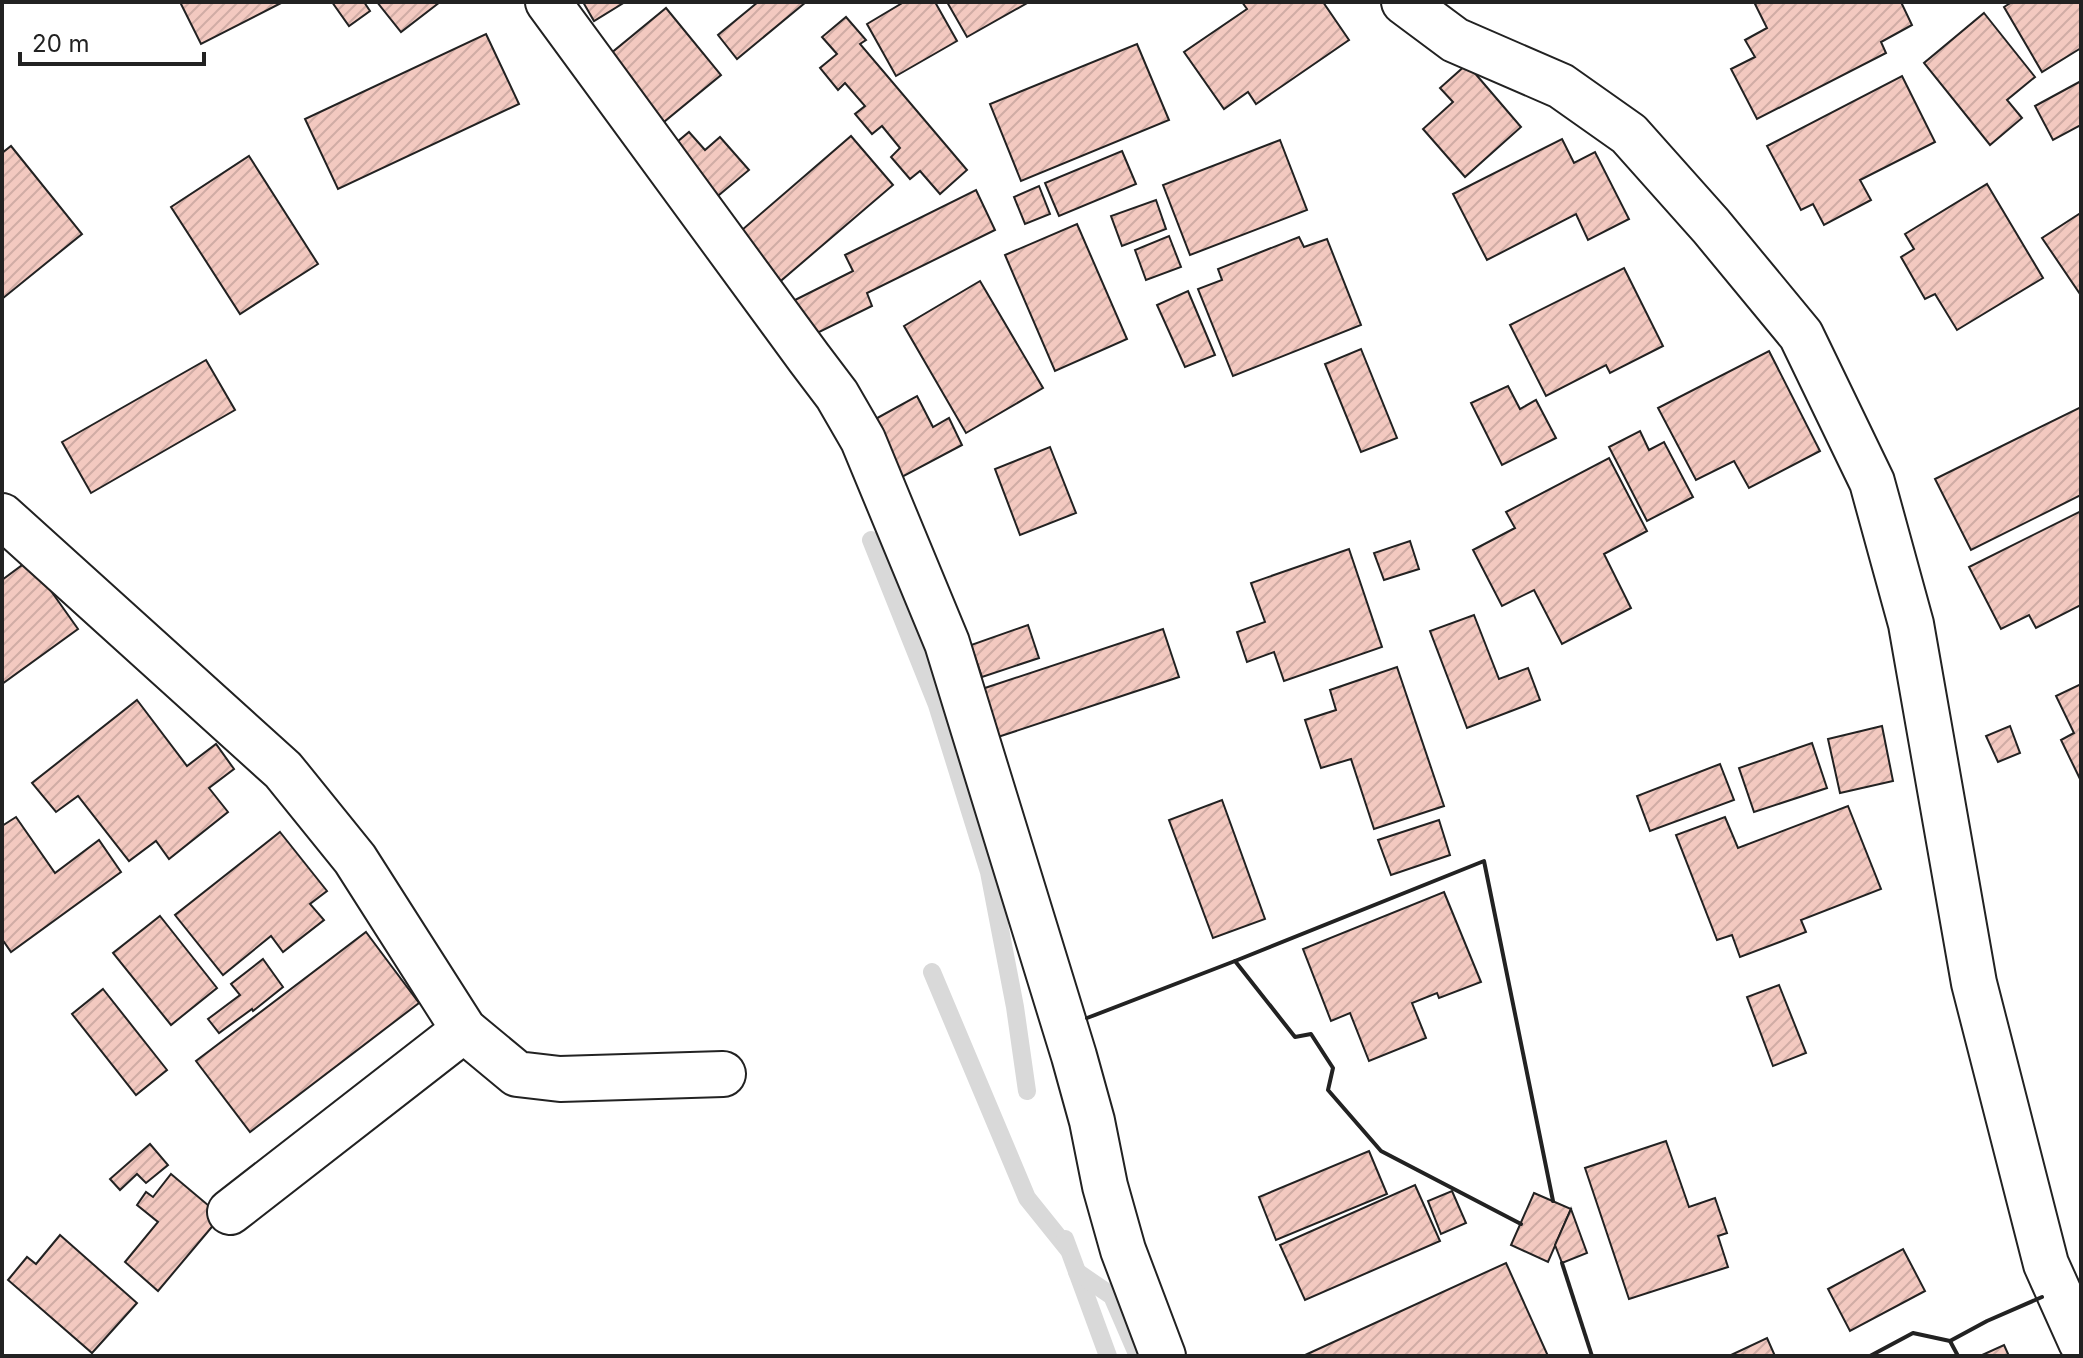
<svg xmlns="http://www.w3.org/2000/svg" width="2083" height="1358" font-family="Inter,sans-serif">
  <style>
    .lines { fill: none; stroke-linecap: round; stroke-linejoin: round }
    .stream { stroke: #d9d9d9; stroke-width: 18 }
    .building { fill: url(#building-hatch); stroke: #222; stroke-width: 2 }
    .minor-casing { stroke: #222; stroke-width: 48 }
    .minor { stroke: #fff; stroke-width: 44 }
    .wall { stroke: #222; stroke-width: 4 }
  </style>
  <defs>
    <pattern id="building-hatch" width="6" height="6" patternUnits="userSpaceOnUse" patternTransform="scale(2)"><rect width="6" height="6" fill="#f3c9c0"/><path d="M-1 1l2-2M0 6l6-6M5 7l2-2" fill="none" stroke="#d0aca5"/></pattern>
  </defs>
  <rect width="100%" height="100%" fill="#fff"/>
  <g class="lines">
    <g class="stream">
      <path d="M871,540L937,705L989,872L1015,1007L1027,1091"/>
      <path d="M932,972L1027,1198L1068,1249"/>
      <path d="M1065,1239L1108,1356"/>
      <path d="M1077,1272L1112,1296L1138,1356"/>
    </g>
  </g>
  <g class="building">
    <path d="M180,2H283L201,44Z"/>
    <path d="M332,2H364L370,11L349,26Z"/>
    <path d="M377,2H440L401,32Z"/>
    <path d="M583,2H625L594,21Z"/>
    <path d="M758,2H806L737,59L718,35Z"/>
    <path d="M904,2H935L957,41L896,76L867,24Z"/>
    <path d="M947,2H1029L967,37Z"/>
    <path d="M1242,2H1323L1349,40L1256,104L1248,92L1224,109L1184,52L1247,9Z"/>
    <path d="M1760,2H1901L1912,25L1881,42L1886,53L1757,119L1731,69L1755,57L1745,40L1767,28L1755,4Z"/>
    <path d="M2012,2H2081V48L2042,72L2004,7Z"/>
    <path d="M666,8L721,75L659,126L604,59Z"/>
    <path d="M1984,13L2035,77L2007,100L2022,118L1990,145L1924,63Z"/>
    <path d="M846,17L866,40L860,44L967,170L940,194L920,171L910,179L891,157L900,148L882,126L872,134L855,114L865,106L845,83L838,90L820,68L837,54L822,37Z"/>
    <path d="M486,34L519,104L338,189L305,119Z"/>
    <path d="M1137,44L1169,120L1021,181L990,104Z"/>
    <path d="M1467,64L1521,127L1465,177L1423,129L1453,102L1440,88Z"/>
    <path d="M1902,76L1935,142L1860,180L1871,200L1824,225L1813,204L1801,210L1767,146Z"/>
    <path d="M2081,81V125L2053,140L2035,106Z"/>
    <path d="M689,132L705,150L720,137L749,170L707,205L664,153Z"/>
    <path d="M851,136L893,185L776,285L735,236Z"/>
    <path d="M1562,139L1574,163L1595,152L1629,219L1588,240L1576,214L1487,260L1453,194Z"/>
    <path d="M1280,140L1307,210L1190,255L1163,185Z"/>
    <path d="M11,146L82,234L2,299V153Z"/>
    <path d="M1122,151L1136,184L1059,216L1045,183Z"/>
    <path d="M249,156L318,264L240,314L171,207Z"/>
    <path d="M1987,184L2043,278L1957,330L1935,294L1925,299L1901,257L1914,249L1905,234Z"/>
    <path d="M1039,186L1050,214L1025,224L1014,197Z"/>
    <path d="M976,190L995,230L867,293L872,306L803,340L785,305L853,271L845,255Z"/>
    <path d="M1156,200L1166,229L1122,246L1111,216Z"/>
    <path d="M2079,214L2081,216L2080,294L2042,238Z"/>
    <path d="M1077,224L1127,339L1055,371L1005,255Z"/>
    <path d="M1169,236L1181,267L1146,280L1135,250Z"/>
    <path d="M1299,237L1304,247L1327,239L1361,325L1233,376L1198,289L1222,280L1218,269Z"/>
    <path d="M1624,268L1663,346L1610,373L1606,365L1546,396L1510,325Z"/>
    <path d="M980,281L1043,388L966,433L904,326Z"/>
    <path d="M1188,291L1215,355L1185,367L1157,305Z"/>
    <path d="M1361,349L1397,438L1361,452L1325,364Z"/>
    <path d="M1769,351L1820,451L1749,488L1734,461L1696,480L1658,408Z"/>
    <path d="M206,360L235,410L91,493L62,442Z"/>
    <path d="M1508,386L1520,409L1536,400L1556,438L1502,465L1471,403Z"/>
    <path d="M917,396L933,427L949,418L962,445L900,478L870,422Z"/>
    <path d="M2081,407V495L1971,550L1935,479Z"/>
    <path d="M1640,431L1649,450L1664,442L1693,497L1647,521L1609,447Z"/>
    <path d="M1050,447L1076,513L1020,535L995,469Z"/>
    <path d="M1609,458L1647,531L1604,554L1631,608L1562,644L1534,590L1502,606L1473,550L1515,528L1506,512Z"/>
    <path d="M2081,511V605L2036,628L2029,615L2001,629L1969,567Z"/>
    <path d="M1410,541L1419,569L1384,580L1374,553Z"/>
    <path d="M1349,549L1382,647L1284,681L1274,652L1247,662L1237,632L1265,622L1251,583Z"/>
    <path d="M29,560L78,629L2,684V580Z"/>
    <path d="M1474,615L1499,679L1528,668L1540,700L1467,728L1430,631Z"/>
    <path d="M1028,625L1039,658L982,677L971,645Z"/>
    <path d="M1163,629L1179,677L998,737L982,689Z"/>
    <path d="M1397,667L1444,806L1374,829L1351,759L1321,768L1305,720L1336,710L1330,690Z"/>
    <path d="M2081,684V781L2061,740L2074,733L2056,696Z"/>
    <path d="M137,700L187,766L216,744L234,769L209,788L228,812L169,859L156,841L129,861L78,796L56,812L32,783Z"/>
    <path d="M1882,726L1893,781L1840,793L1828,739Z"/>
    <path d="M2010,726L2020,753L1998,762L1986,736Z"/>
    <path d="M1812,743L1827,788L1754,812L1739,768Z"/>
    <path d="M1720,764L1734,800L1650,831L1637,796Z"/>
    <path d="M1222,800L1265,919L1213,938L1169,820Z"/>
    <path d="M1848,806L1881,889L1801,920L1806,932L1740,957L1732,935L1717,940L1676,835L1725,817L1738,848Z"/>
    <path d="M16,817L55,873L99,840L121,872L11,952L2,939V826Z"/>
    <path d="M1439,820L1450,855L1391,875L1378,840Z"/>
    <path d="M280,832L327,891L310,904L324,920L283,952L271,936L223,975L175,915Z"/>
    <path d="M1444,892L1481,982L1439,998L1437,993L1412,1003L1426,1038L1369,1061L1350,1013L1331,1021L1303,949Z"/>
    <path d="M160,916L217,988L171,1025L113,953Z"/>
    <path d="M366,932L419,1003L250,1132L196,1061Z"/>
    <path d="M263,959L283,987L253,1011L252,1009L219,1033L208,1019L240,995L231,984Z"/>
    <path d="M1779,985L1806,1053L1773,1066L1747,997Z"/>
    <path d="M103,989L167,1070L136,1095L72,1014Z"/>
    <path d="M1666,1141L1689,1207L1715,1198L1727,1233L1718,1236L1728,1267L1629,1299L1585,1168Z"/>
    <path d="M150,1144L168,1165L146,1183L137,1174L120,1190L110,1179Z"/>
    <path d="M1369,1151L1387,1194L1276,1240L1259,1197Z"/>
    <path d="M171,1174L221,1216L158,1291L125,1262L158,1222L137,1205L146,1192L153,1197Z"/>
    <path d="M1415,1185L1440,1241L1305,1300L1280,1245Z"/>
    <path d="M1452,1191L1466,1223L1441,1234L1428,1201Z"/>
    <path d="M1534,1193L1571,1209L1548,1262L1511,1245Z"/>
    <path d="M1571,1209L1587,1253L1562,1263L1555,1245Z"/>
    <path d="M60,1235L137,1303L92,1353L8,1280L27,1257L36,1264Z"/>
    <path d="M1903,1249L1925,1291L1850,1331L1828,1289Z"/>
    <path d="M1506,1263L1548,1356H1303Z"/>
    <path d="M1767,1338L1775,1356H1729Z"/>
    <path d="M2004,1345L2009,1356H1980Z"/>
  </g>
  <g class="lines">
    <defs>
      <g id="minor">
        <path d="M548,2L809,358L837,395L863,440L947,643L1074,1056L1092,1121L1105,1186L1123,1250L1163,1356"/>
        <path d="M1404,2L1455,40L1561,86L1629,134L1711,226L1801,335L1872,482L1911,624L1974,983L2046,1264L2081,1342"/>
        <path d="M2,516L283,770L355,859L464,1030L517,1074L560,1079L723,1074"/>
        <path d="M230,1212L464,1030"/>
      </g>
    </defs>
    <use href="#minor" class="minor-casing"/>
    <use href="#minor" class="minor"/>
    <g class="wall">
      <path d="M1235,961L1484,861L1553,1201"/>
      <path d="M1087,1018L1235,961L1295,1037L1311,1034L1333,1068L1328,1090L1381,1151L1521,1224"/>
      <path d="M1562,1263L1592,1356"/>
      <path d="M1950,1341L1987,1321L2042,1297"/>
      <path d="M1870,1356L1913,1333L1950,1341L1958,1356"/>
    </g>
  </g>
  <rect width="2083" height="1358" fill="none" stroke="#222222" stroke-width="8"/>
  <path d="M20 52v12h184v-12" fill="none" stroke="#222222" stroke-width="4"/>
  <text x="32" y="52" font-size="24" fill="#222222" stroke="#ffffff" stroke-width="6" paint-order="stroke">20 m</text>
</svg>
